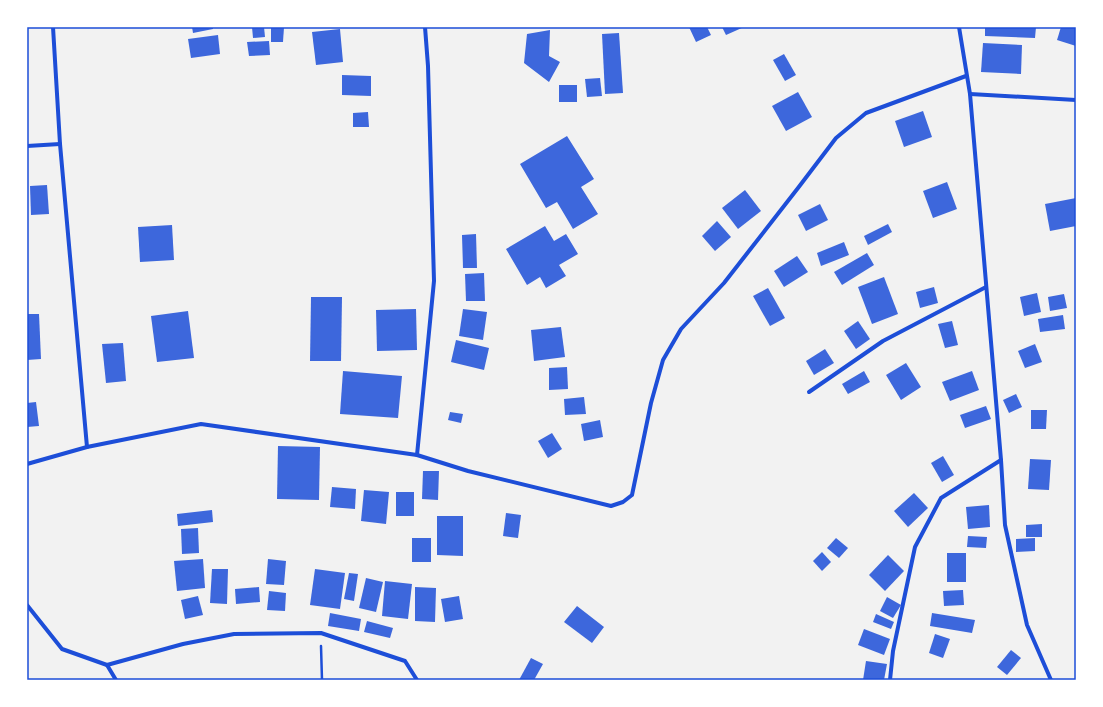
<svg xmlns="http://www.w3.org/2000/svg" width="1103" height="707" font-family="Arial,sans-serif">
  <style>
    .building { fill: #3d67dc }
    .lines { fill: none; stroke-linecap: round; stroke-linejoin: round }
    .path { stroke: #1d4ed8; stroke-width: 2.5 }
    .minor { stroke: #1d4ed8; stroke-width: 4 }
    .neatline { fill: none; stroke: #1d4ed8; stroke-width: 1.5 }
  </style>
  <rect width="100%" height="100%" fill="#f2f2f2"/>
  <g class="building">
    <path d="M192,27H213V29L193,33Z"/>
    <path d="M252,27H264L265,37L253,38Z"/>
    <path d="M271,27H284L283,42H271Z"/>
    <path d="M689,27H707L711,35L696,42Z"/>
    <path d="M722,27H744L726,35Z"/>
    <path d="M985,27H1036L1035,38L985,36Z"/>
    <path d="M1061,27H1076V46L1057,40Z"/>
    <path d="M340,29L343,62L316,65L312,32Z"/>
    <path d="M550,30L549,56L560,62L549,82L524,63L527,34Z"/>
    <path d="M619,33L623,93L605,94L602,34Z"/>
    <path d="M218,35L220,54L191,58L188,39Z"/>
    <path d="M269,41L270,55L249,56L247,42Z"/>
    <path d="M983,43L1022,45L1021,74L981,72Z"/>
    <path d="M784,54L796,75L785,81L773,60Z"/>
    <path d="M342,75L371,76V96L342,95Z"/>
    <path d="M600,78L602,96L587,97L585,79Z"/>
    <rect x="559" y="85" width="18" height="17"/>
    <path d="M798,92L812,117L786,131L772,106Z"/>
    <path d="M923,111L932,137L904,147L895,121Z"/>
    <path d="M368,112L369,127H353V113Z"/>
    <path d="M567,136L594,179L581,187L598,214L573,229L557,202L546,208L520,164Z"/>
    <path d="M947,182L957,209L933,218L923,191Z"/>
    <path d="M47,185L49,214L31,215L30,186Z"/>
    <path d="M745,190L761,211L738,229L722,208Z"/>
    <path d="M1076,198V226L1050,231L1045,204Z"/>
    <path d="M820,204L828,220L806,231L798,215Z"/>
    <path d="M717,221L731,237L715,251L702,236Z"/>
    <path d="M888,224L892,232L868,245L864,236Z"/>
    <path d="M172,225L174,260L140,262L138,227Z"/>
    <path d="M545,226L554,241L566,234L578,254L559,265L566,276L546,288L540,277L527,285L506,249Z"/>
    <path d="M476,234L477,268H463L462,235Z"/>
    <path d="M844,242L849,255L821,266L817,253Z"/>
    <path d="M867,253L874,265L842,285L834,272Z"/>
    <path d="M797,256L808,272L784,287L774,271Z"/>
    <path d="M484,273L485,301H466L465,274Z"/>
    <path d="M884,277L898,314L872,324L858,287Z"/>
    <path d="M934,287L938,303L920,308L916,292Z"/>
    <path d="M768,288L785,318L770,326L753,296Z"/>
    <path d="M1037,293L1041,312L1024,316L1020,297Z"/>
    <path d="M1064,294L1067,308L1050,311L1048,297Z"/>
    <path d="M311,297H342L341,361H310Z"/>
    <path d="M416,309L417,350L377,351L376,310Z"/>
    <path d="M463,309L487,312L483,340L459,336Z"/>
    <path d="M188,311L194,358L157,362L151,316Z"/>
    <path d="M27,314H39L41,359L27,360Z"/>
    <path d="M1063,315L1065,329L1040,332L1038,319Z"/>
    <path d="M858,321L870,339L856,349L844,331Z"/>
    <path d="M952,321L958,345L945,348L938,324Z"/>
    <path d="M561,327L565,357L534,361L531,330Z"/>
    <path d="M456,340L489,348L484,370L451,362Z"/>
    <path d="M123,343L126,381L106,383L102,344Z"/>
    <path d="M1035,344L1042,362L1025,368L1018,351Z"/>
    <path d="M825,349L834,363L814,375L806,361Z"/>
    <path d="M906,363L921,387L901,400L886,375Z"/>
    <path d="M567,367L568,389L549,390V368Z"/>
    <path d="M343,371L402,376L398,418L340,414Z"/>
    <path d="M864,371L870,382L848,394L842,384Z"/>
    <path d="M972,371L979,390L950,401L942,382Z"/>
    <path d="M1016,394L1022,407L1009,413L1003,400Z"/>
    <path d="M584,397L586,414L565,415L564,399Z"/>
    <path d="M36,402L39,426L27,427V403Z"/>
    <path d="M986,406L991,419L965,428L960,415Z"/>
    <path d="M1031,410H1047L1046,429H1031Z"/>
    <path d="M450,412L463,414L461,423L448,420Z"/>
    <path d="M600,420L603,437L584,441L581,424Z"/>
    <path d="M552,433L562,449L548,458L538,441Z"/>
    <path d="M278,446L320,447L319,500L277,499Z"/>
    <path d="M943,456L954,475L942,482L931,463Z"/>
    <path d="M1030,459L1051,460L1049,490L1028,489Z"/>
    <path d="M423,471H439L438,500L422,499Z"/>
    <path d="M332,487L356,489L355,509L330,507Z"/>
    <path d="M364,490L389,492L386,524L361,521Z"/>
    <rect x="396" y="492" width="18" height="24"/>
    <path d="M914,493L928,508L908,527L894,511Z"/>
    <path d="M989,505L990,527L968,529L966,507Z"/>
    <path d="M212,510L213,522L178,526L177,514Z"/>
    <path d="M506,513L521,515L518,538L503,536Z"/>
    <path d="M437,516H463V556L437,555Z"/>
    <path d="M1042,524V537H1026V525Z"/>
    <path d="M198,528L199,553L182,554L181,529Z"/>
    <path d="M968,536L987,537L986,548L967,547Z"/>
    <rect x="412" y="538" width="19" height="24"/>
    <path d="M836,538L848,548L839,558L827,548Z"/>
    <path d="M1035,538V551L1016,552V539Z"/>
    <path d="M822,552L831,562L822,571L813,561Z"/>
    <rect x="947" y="553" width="19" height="29"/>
    <path d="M888,555L904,571L885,591L869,575Z"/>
    <path d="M203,559L205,588L177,591L174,561Z"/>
    <path d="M268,559L286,561L284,585L266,584Z"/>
    <path d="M212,569H228L227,604L210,603Z"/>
    <path d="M315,569L345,573L340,609L310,605Z"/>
    <path d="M349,573L358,574L354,601L344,599Z"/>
    <path d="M366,578L383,582L376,612L359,608Z"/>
    <path d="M385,581L412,584L408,619L382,616Z"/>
    <path d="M259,587L260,602L236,604L235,589Z"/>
    <path d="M415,587L436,588L435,622L415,621Z"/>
    <path d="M963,590L964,605L944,606L943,591Z"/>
    <path d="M269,591L286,593L285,611L267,610Z"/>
    <path d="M198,596L203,615L185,619L181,600Z"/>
    <path d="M459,596L463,619L445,622L441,599Z"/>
    <path d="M887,597L901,605L893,618L880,611Z"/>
    <path d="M577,606L604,627L592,643L564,622Z"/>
    <path d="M330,613L361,619L359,631L328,626Z"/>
    <path d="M932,613L975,620L972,633L930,626Z"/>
    <path d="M876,614L894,622L891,629L873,622Z"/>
    <path d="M367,621L393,628L390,638L364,632Z"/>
    <path d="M864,629L890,639L884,655L858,645Z"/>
    <path d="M935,634L950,639L943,658L929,653Z"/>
    <path d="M1011,650L1021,658L1007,675L997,667Z"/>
    <path d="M531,658L543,664L534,680H519Z"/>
    <path d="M866,661L887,664L884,680H863Z"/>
  </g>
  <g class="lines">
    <path class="path" d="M321,646L322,680"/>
    <g class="minor">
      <path d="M53,27L60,144L87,447"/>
      <path d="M959,27L970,94L1001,460L1005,525L1027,625L1051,680"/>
      <path d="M970,94L1076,100"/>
      <path d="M27,146L60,144"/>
      <path d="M809,392L883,341L986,287"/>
      <path d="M417,455L468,471L611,506L623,502L632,495L651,403L663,360L681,329L724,283L798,188L836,138L866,113L966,76"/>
      <path d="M27,464L87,447L201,424L417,455L434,281L428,66L425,27"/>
      <path d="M27,605L62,649L107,665L116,680"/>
      <path d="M107,665L183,644L234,634L321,633L405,661L417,680"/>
      <path d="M890,680L893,651L915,547L941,498L1001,460"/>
    </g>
  </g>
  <rect width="1103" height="707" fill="none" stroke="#ffffff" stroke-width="56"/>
  <rect x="28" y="28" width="1047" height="651" class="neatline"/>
</svg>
